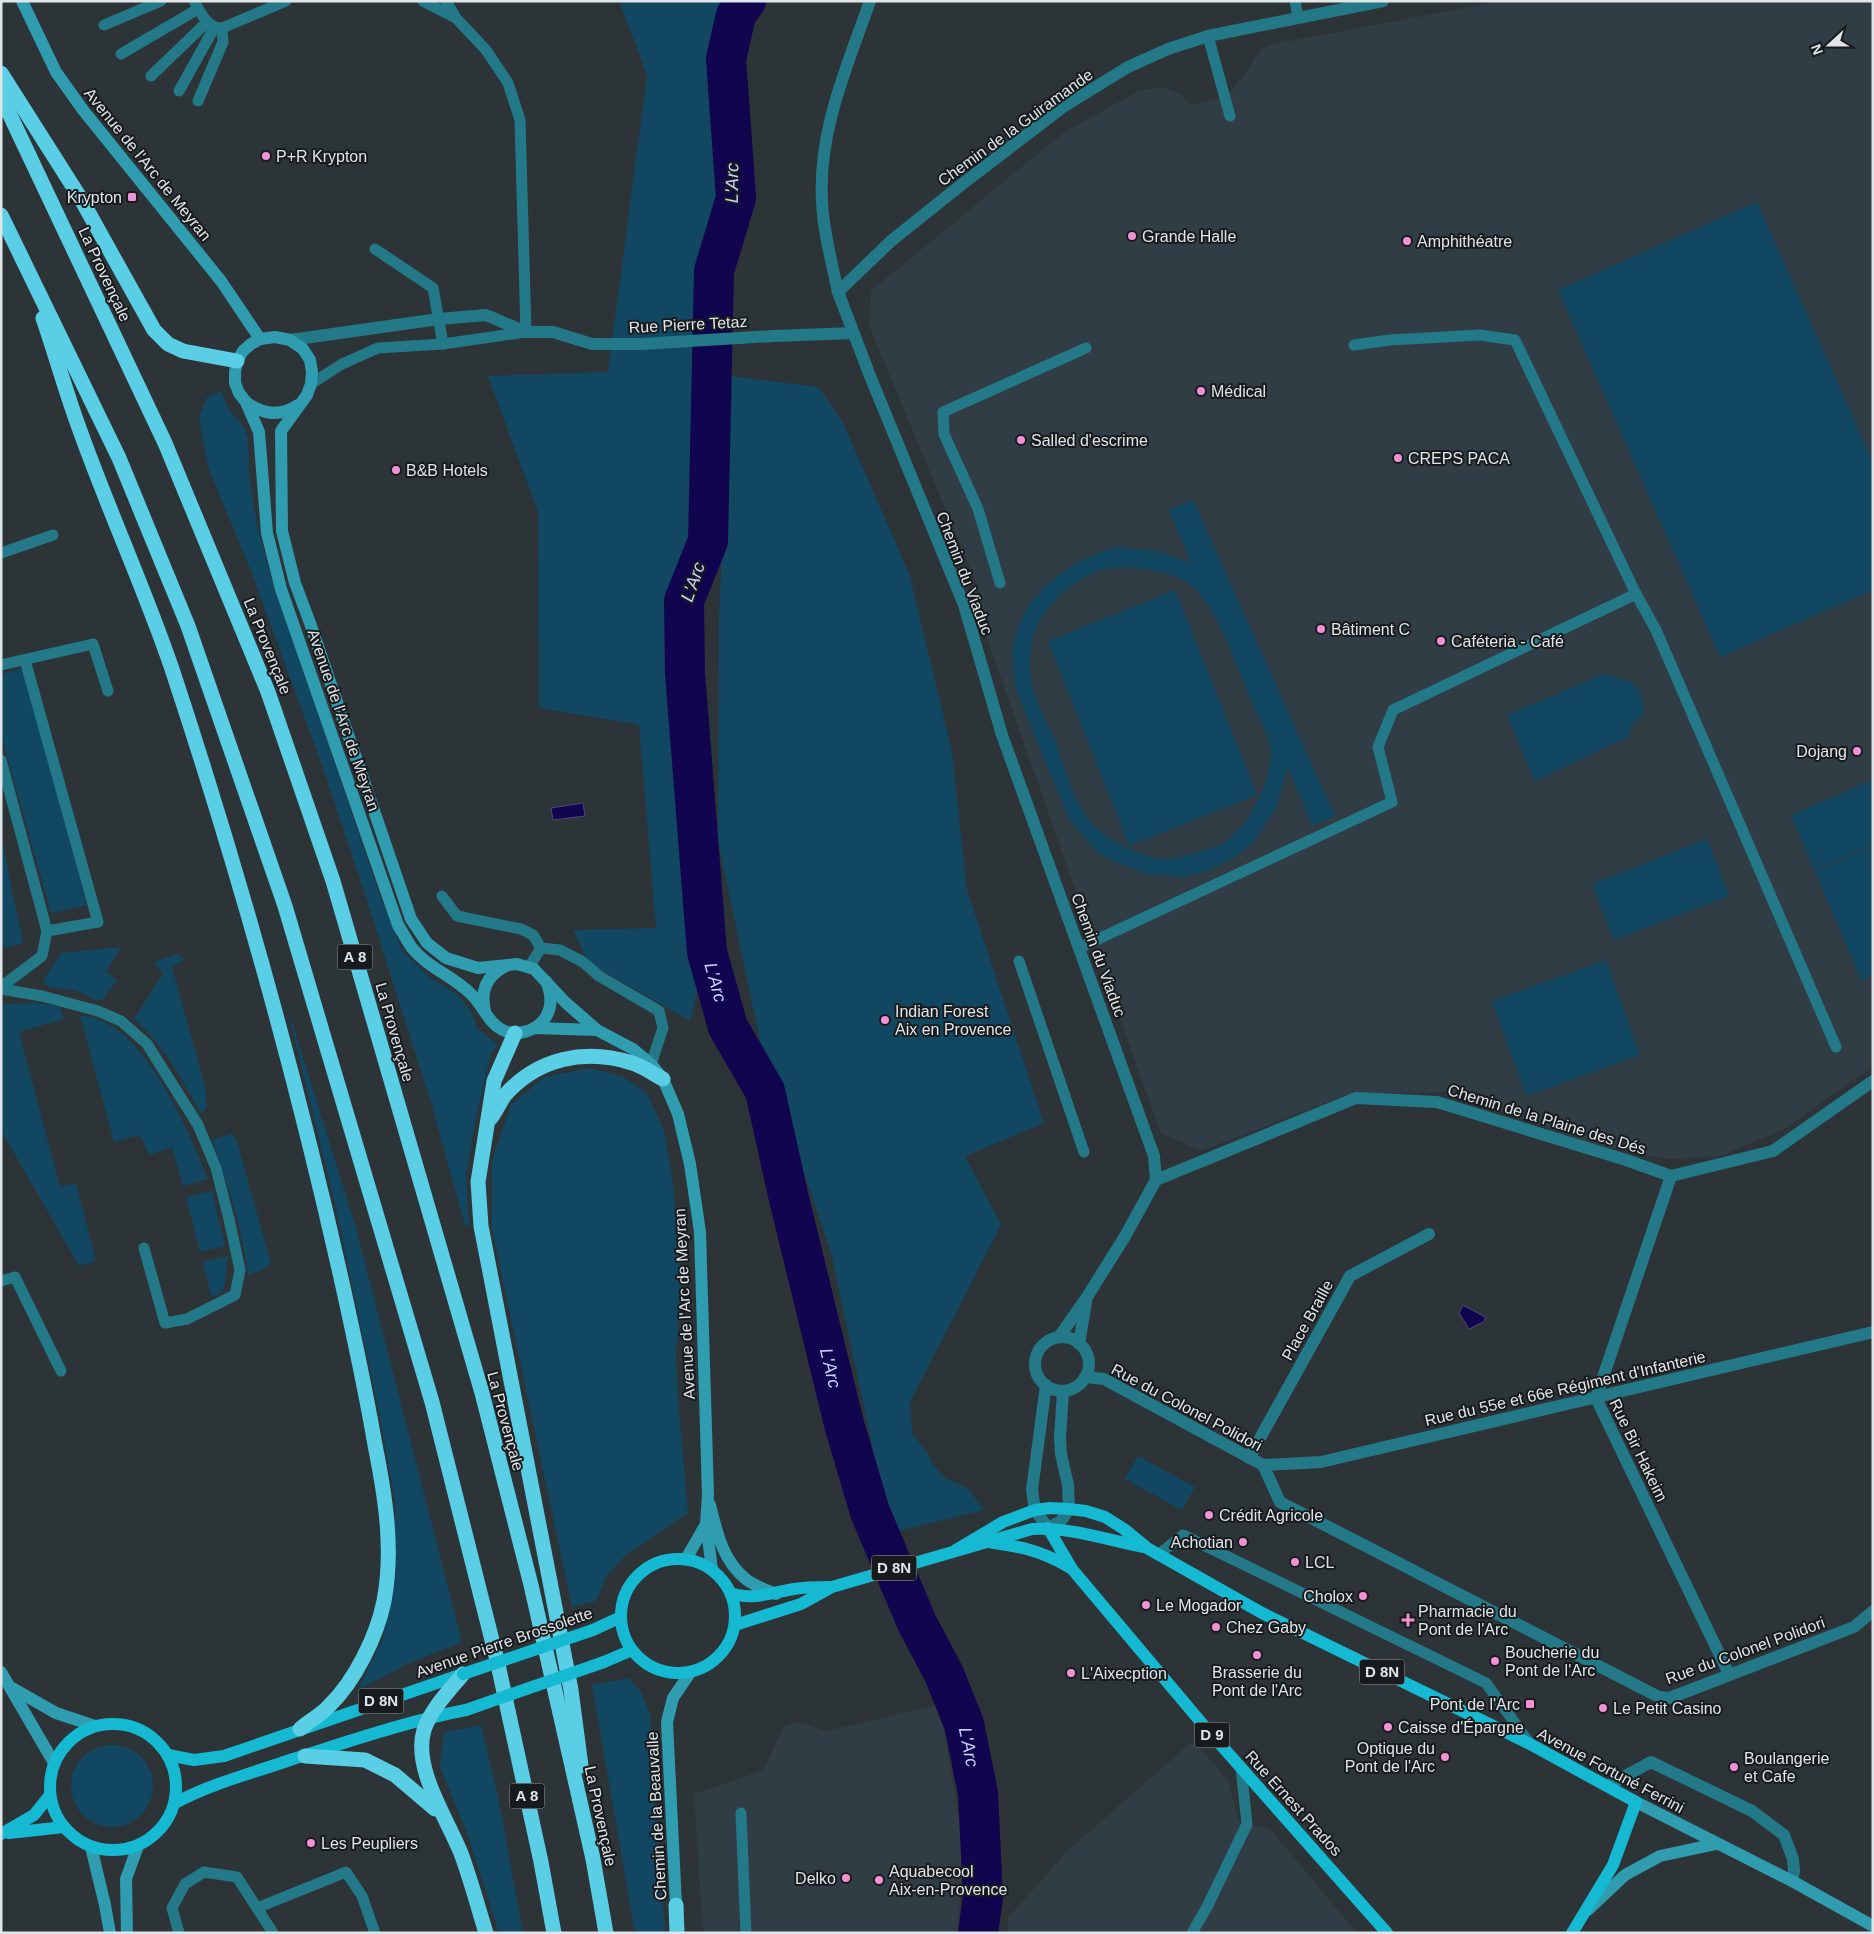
<svg xmlns="http://www.w3.org/2000/svg" width="1874" height="1934" font-family="Helvetica,sans-serif">
  <style>
    .built { fill: #303d45 }
    .green { fill: #114761; fill-rule: evenodd }
    .water { fill: #10054e; stroke: #4e487c }
    .lines { fill: none; stroke-linecap: round; stroke-linejoin: round }
    .river { stroke: #10054e; stroke-width: 40 }
    .service { stroke: #247988; stroke-width: 11 }
    .minor { stroke: #247988; stroke-width: 12 }
    .tertiary { stroke: #247988; stroke-width: 12 }
    .secondary { stroke: #309cb0; stroke-width: 12 }
    .primary { stroke: #16b9d2; stroke-width: 12 }
    .motorway { stroke: #59cee4; stroke-width: 15 }
    .primary-bridge { stroke: #16b9d2; stroke-width: 12 }
    .poi-dot { fill: #f391d5; stroke: #181b1d; stroke-width: 2 }
    .labels { text-anchor: middle; stroke-width: 4; stroke-linejoin: round; paint-order: stroke }
    .shield { fill: #181b1d; stroke: #a4a8aa; stroke-width: 1 }
    .shield-label { font-size: 15px; font-weight: bold; fill: #e0e5e7 }
    .street-label { font-size: 16px; fill: #e0e5e7; stroke: #181b1d }
    .poi-label { font-size: 16px; fill: #e0e5e7; stroke: #181b1d; text-anchor: start }
    .water-label { font-size: 18px; font-style: italic; fill: #c8d1fc; stroke: #181b1d }
  </style>
  <rect width="100%" height="100%" fill="#2d3438"/>
  <g class="built">
    <path d="M1502,1H1873V1066L1786,1128L1720,1156L1667,1159L1592,1144L1446,1092L1346,1095L1200,1151L1160,1132L985,632L978,587L870,328L871,291L1063,133L1139,91L1163,87L1180,94L1192,105L1224,97L1247,73L1254,59L1261,49L1274,44Z"/>
    <path d="M939,1705L964,1846L957,1933H703L694,1794L764,1770L783,1727L797,1722L827,1731Z"/>
    <path d="M1193,1741L1228,1780L1238,1821L1270,1829L1357,1933H1007L1008,1918L1066,1852Z"/>
  </g>
  <g class="green">
    <path d="M619,1H746L736,15L726,59L735,199L714,271L708,541L684,601L707,952L690,1021L589,963L573,930L656,928L639,725L539,708L538,512L488,376L608,372L647,75Z"/>
    <path d="M1757,202L1873,462V590L1720,657L1558,290Z"/>
    <path d="M731,376L819,387L843,423L909,573L952,751L967,890L1044,1123L968,1155L966,1158L1001,1225L910,1402L912,1433L929,1455L931,1462L945,1478L968,1488L984,1510L891,1533L831,1253L760,1041L718,841L719,612Z"/>
    <path d="M221,391L230,411L243,426L248,440L249,474L257,525L270,573L380,896L402,950L429,977L458,995L471,1011L477,1028L498,1045L491,1053L476,1118L466,1174L469,1226L465,1225L432,1106L364,891L322,765L251,571L208,467L199,418L207,397Z"/>
    <path d="M1193,500L1335,816L1312,826L1288,767L1276,808L1252,844L1238,855L1212,869L1185,877L1146,874L1109,859L1098,853L1069,819L1015,687L1012,652L1016,633L1027,608L1042,589L1061,573L1081,561L1106,550L1118,547L1161,552L1191,563L1169,510ZM1132,567C1148,570 1174,573 1188,583C1217,604 1237,669 1252,703C1257,716 1267,731 1270,745C1276,775 1246,836 1217,846C1204,851 1173,860 1160,859C1144,858 1105,838 1094,826C1073,804 1066,770 1056,743C1049,725 1038,708 1033,690C1027,670 1029,643 1038,624C1047,603 1080,575 1103,569C1112,567 1123,567 1132,567Z"/>
    <path d="M1175,590L1257,795L1129,846L1048,641Z"/>
    <path d="M24,668L87,905L51,913L1,735V674Z"/>
    <path d="M1604,674C1632,683 1641,680 1644,713L1629,729L1630,736L1535,781L1507,715Z"/>
    <path d="M1873,780V845L1814,870L1791,815Z"/>
    <path d="M1,836L23,943L4,948L1,938Z"/>
    <path d="M1707,839L1729,896L1614,940L1592,884Z"/>
    <path d="M1873,846V975L1861,980L1815,871Z"/>
    <path d="M121,947L106,972L117,980L103,999L97,1001L77,991L49,987L43,981L61,953Z"/>
    <path d="M178,954L184,960L172,967L205,1086L207,1107L201,1114C182,1080 164,1045 134,1019L163,973L154,962Z"/>
    <path d="M1606,960L1640,1055L1526,1096L1492,1001Z"/>
    <path d="M35,1003L59,1006L64,1019L19,1032L60,1187L76,1183L96,1261L79,1266L1,1130V1004Z"/>
    <path d="M286,1003L356,1228L462,1642L409,1663L358,1690L383,1638L396,1573L395,1500L377,1403L334,1200Z"/>
    <path d="M80,1015C92,1017 104,1021 115,1028C156,1056 190,1134 208,1179L183,1186L172,1147L149,1155L140,1135L114,1142Z"/>
    <path d="M590,1068L623,1077L646,1092L664,1130L673,1183L682,1284L676,1356L679,1410L688,1513L626,1555L607,1575L596,1601L572,1607L492,1229V1160L511,1105L544,1077Z"/>
    <path d="M231,1134L236,1138L271,1264L260,1271L248,1275C243,1228 227,1184 212,1140Z"/>
    <path d="M212,1191L225,1246L200,1252L186,1197Z"/>
    <path d="M228,1256L224,1288L218,1295L211,1296L203,1262Z"/>
    <path d="M1138,1456L1195,1487L1182,1510L1125,1479Z"/>
    <path d="M629,1678L641,1692L650,1714L665,1933H635L592,1685Z"/>
    <path d="M481,1725L498,1796L523,1933H499L467,1833L440,1767L444,1732Z"/>
    <circle cx="112" cy="1786" r="41"/>
  </g>
  <g class="water">
    <path d="M583,803L585,816L553,820L551,808Z"/>
    <path d="M1463,1305L1485,1317V1321L1469,1329L1459,1313Z"/>
  </g>
  <g class="lines">
    <path class="river" id="s1" d="M746,1L736,15L726,59L736,198L714,271L708,541L684,601L685,673L707,952L728,1027L765,1091L789,1199L844,1424L870,1512L917,1623L944,1674L964,1724L978,1793L983,1897L978,1933"/>
    <g class="service">
      <path d="M194,1C201,13 207,28 222,28L286,1"/>
      <path d="M446,1L456,18"/>
      <path d="M1295,1L1298,17"/>
      <path d="M104,25L161,1"/>
      <path d="M1208,36L1230,116"/>
      <path d="M121,54L198,9"/>
      <path d="M151,76L207,22"/>
      <path d="M179,91L214,28"/>
      <path d="M198,101L223,42L222,28"/>
      <path d="M375,249L433,288L443,344"/>
      <path d="M1354,345L1390,340L1480,335L1515,340L1636,594"/>
      <path d="M311,384L342,364L378,348L443,344L526,332L520,120L508,83L486,50L456,18L423,1"/>
      <path d="M1,553L53,535"/>
      <path d="M1000,583L978,509L944,434L943,412L1086,348"/>
      <path d="M1,665L93,644L108,691"/>
      <path d="M1,760L47,931L98,922L25,660"/>
      <path d="M442,896L457,916L521,929L533,935L541,948"/>
      <path d="M541,948L560,950L583,962L599,976L659,1011L663,1028L651,1064"/>
      <path d="M1079,948L1392,802L1378,747L1393,710L1636,594L1656,630L1836,1047"/>
      <path d="M1019,961L1084,1152"/>
      <path d="M529,967L541,948"/>
      <path d="M1,987L42,956L47,931"/>
      <path d="M1,989L42,996L98,1011L121,1021L147,1044L198,1125L216,1168L229,1219L240,1270L235,1295L187,1319L165,1323L144,1248"/>
      <path d="M1,1281L15,1277L61,1371"/>
      <path d="M1158,1555L1183,1535L1486,1683L1530,1744"/>
      <path d="M741,1813L746,1933"/>
      <path d="M257,1908L346,1872L362,1896L375,1933"/>
      <path d="M179,1933L172,1908L185,1884L204,1872L237,1877L273,1933"/>
      <path d="M1192,1933L1207,1907L1247,1824L1241,1768"/>
    </g>
    <g class="minor">
      <path d="M838,292L891,241L961,185L1063,107L1128,67L1168,49L1208,36L1383,1"/>
      <path d="M838,292C832,263 823,231 822,201C818,131 847,67 870,1"/>
      <path d="M1671,1176L1596,1398L1729,1674"/>
      <path d="M1156,1180L1356,1098L1437,1102L1626,1160L1671,1176L1773,1151L1873,1081"/>
      <path d="M1085,1377L1104,1379L1263,1465L1280,1502L1659,1697L1669,1698L1680,1694L1854,1627L1873,1611"/>
      <path d="M1249,1458L1350,1276L1429,1234"/>
      <path d="M1263,1465L1321,1462L1873,1332"/>
      <path d="M1607,1786L1651,1762L1752,1811L1784,1835L1793,1859L1794,1871L1792,1881"/>
    </g>
    <g class="tertiary">
      <path d="M838,292L870,376L964,605L1002,735L1154,1156L1156,1180L1124,1238L1087,1297L1059,1337"/>
      <path d="M290,340L439,319L486,315L526,332H553L592,344H641L774,336L853,333"/>
      <circle cx="1062" cy="1364" r="27"/>
      <path d="M1079,1344L1086,1302"/>
      <path d="M1046,1385L1032,1490L1035,1510L1048,1528L1061,1521L1069,1509L1068,1485L1061,1454L1060,1438L1063,1391"/>
    </g>
    <g class="secondary">
      <path d="M22,1L56,72L83,110L221,281L260,339"/>
      <path d="M246,402C263,415 280,417 298,405"/>
      <path d="M546,981C552,995 553,1009 543,1021C534,1031 518,1036 505,1031C489,1025 484,1007 472,995C455,977 428,968 412,948C407,941 403,933 398,925L281,589L267,533L259,432L246,402L239,393L235,383V372L237,361L243,351L251,344L260,339L275,337L290,340L303,349L310,360L312,372L311,384L307,395L281,431L282,531L295,583L310,623L411,919L427,943L446,958L478,968L517,964L534,969L565,1002L597,1030L633,1049L651,1064L663,1079L678,1114L690,1164L700,1232L708,1495L706,1524L712,1569"/>
      <path d="M485,1011C480,990 487,975 506,966"/>
      <path d="M535,1028L597,1030"/>
      <path d="M710,1505C717,1533 723,1562 747,1580C755,1586 767,1590 776,1594"/>
      <path d="M686,1559L706,1524"/>
      <path d="M1,1672L54,1763"/>
      <path d="M12,1688L56,1713L95,1726"/>
      <path d="M1636,1802L1792,1881L1873,1926"/>
      <path d="M91,1847L105,1905L110,1933"/>
      <path d="M676,1905L667,1722L673,1698L690,1673"/>
      <path d="M1588,1910L1625,1875L1660,1856L1716,1844"/>
      <path d="M127,1933L126,1879L138,1846"/>
    </g>
    <g class="primary">
      <path d="M1048,1528L1072,1569L1205,1727L1387,1933"/>
      <path d="M989,1542C1021,1547 1040,1550 1069,1567"/>
      <path d="M956,1550L1003,1522L1035,1510L1050,1508L1069,1509L1086,1511L1105,1517L1124,1529L1147,1548L1262,1613L1530,1744L1636,1802L1613,1865L1572,1933"/>
      <circle cx="678" cy="1616" r="57"/>
      <path d="M731,1593C751,1601 774,1592 794,1589C805,1587 818,1587 830,1587"/>
      <path d="M735,1625L801,1604L832,1587L1032,1529C1070,1527 1107,1540 1144,1547"/>
      <path d="M593,1630L621,1617"/>
      <path d="M604,1662L632,1650"/>
      <circle cx="113" cy="1787" r="63"/>
      <path d="M168,1755L194,1760L224,1756L463,1674"/>
      <path d="M175,1803C212,1783 253,1773 293,1759C350,1741 408,1721 466,1710"/>
      <path d="M9,1833L64,1827"/>
      <path d="M1,1834L34,1815L50,1795"/>
    </g>
    <g class="motorway">
      <path d="M1,73L81,199L154,330L168,344L183,351L237,361"/>
      <path d="M1,96L165,443L268,692L333,881L482,1393L531,1585L593,1859L606,1933"/>
      <path d="M1,215L119,458L188,626L285,906L432,1402L497,1660L541,1862L554,1933"/>
      <path d="M43,318C55,353 65,389 78,425C107,507 144,587 172,669C241,878 300,1090 347,1305C357,1351 367,1398 375,1445C385,1495 394,1549 384,1601C377,1636 355,1681 329,1706C321,1715 309,1721 300,1729"/>
      <path d="M515,1033L494,1081L478,1182L481,1226L571,1690L581,1766"/>
      <path d="M491,1118C496,1111 500,1102 505,1095C538,1058 585,1048 632,1063C643,1066 653,1074 663,1079"/>
      <path d="M463,1674C449,1691 431,1709 424,1730C412,1769 449,1821 462,1856C471,1881 478,1907 486,1933"/>
      <path d="M305,1756L365,1760L395,1775L435,1809"/>
      <path d="M676,1905L677,1933"/>
    </g>
    <g class="primary-bridge">
      <path d="M463,1674L593,1630"/>
      <path d="M466,1710L604,1662"/>
    </g>
  </g>
  <g class="poi-dot">
    <circle cx="266" cy="156" r="5"/>
    <rect x="127" y="192" width="10" height="10" rx="2.5"/>
    <circle cx="1132" cy="236" r="5"/>
    <circle cx="1407" cy="241" r="5"/>
    <circle cx="1201" cy="391" r="5"/>
    <circle cx="1021" cy="440" r="5"/>
    <circle cx="1398" cy="458" r="5"/>
    <circle cx="396" cy="470" r="5"/>
    <circle cx="1321" cy="629" r="5"/>
    <circle cx="1441" cy="641" r="5"/>
    <circle cx="1857" cy="751" r="5"/>
    <circle cx="885" cy="1020" r="5"/>
    <circle cx="1209" cy="1515" r="5"/>
    <circle cx="1243" cy="1542" r="5"/>
    <circle cx="1295" cy="1562" r="5"/>
    <circle cx="1363" cy="1596" r="5"/>
    <circle cx="1146" cy="1605" r="5"/>
    <path d="M1405.5 1612.5h5v5h5v5h-5v5h-5v-5h-5v-5h5z"/>
    <circle cx="1216" cy="1627" r="5"/>
    <circle cx="1257" cy="1655" r="5"/>
    <circle cx="1495" cy="1661" r="5"/>
    <circle cx="1071" cy="1673" r="5"/>
    <rect x="1525" y="1699" width="10" height="10" rx="2.5"/>
    <circle cx="1603" cy="1708" r="5"/>
    <circle cx="1388" cy="1727" r="5"/>
    <circle cx="1445" cy="1757" r="5"/>
    <circle cx="1734" cy="1767" r="5"/>
    <circle cx="311" cy="1843" r="5"/>
    <circle cx="846" cy="1878" r="5"/>
    <circle cx="879" cy="1880" r="5"/>
  </g>
  <g class="labels">
    <g class="shield">
      <rect x="337.5" y="944.5" width="35" height="25" rx="4"/>
      <rect x="871.5" y="1555.5" width="45" height="25" rx="4"/>
      <rect x="1359.5" y="1659.5" width="45" height="25" rx="4"/>
      <rect x="358.5" y="1688.5" width="45" height="25" rx="4"/>
      <rect x="1194.5" y="1722.5" width="35" height="25" rx="4"/>
      <rect x="509.5" y="1783.5" width="35" height="25" rx="4"/>
    </g>
    <g class="shield-label">
      <text x="355" y="962">A 8</text>
      <text x="894" y="1573">D 8N</text>
      <text x="1382" y="1677">D 8N</text>
      <text x="381" y="1706">D 8N</text>
      <text x="1212" y="1740">D 9</text>
      <text x="527" y="1801">A 8</text>
    </g>
    <g class="street-label">
      <text transform="translate(1015 127) rotate(-36)" y="6">Chemin de la Guiramande</text>
      <text transform="translate(148 164) rotate(51)" y="6">Avenue de l'Arc de Meyran</text>
      <text transform="translate(105 274) rotate(65)" y="6">La Provençale</text>
      <text transform="translate(688 324) rotate(-3)" y="6">Rue Pierre Tetaz</text>
      <text transform="translate(965 573) rotate(69)" y="6">Chemin du Viaduc</text>
      <text transform="translate(268 646) rotate(68)" y="6">La Provençale</text>
      <text transform="translate(344 720) rotate(71)" y="6">Avenue de l'Arc de Meyran</text>
      <text transform="translate(1099 955) rotate(70)" y="6">Chemin du Viaduc</text>
      <text transform="translate(395 1032) rotate(74)" y="6">La Provençale</text>
      <text transform="translate(1547 1119) rotate(17)" y="6">Chemin de la Plaine des Dés</text>
      <text transform="translate(684 1304) rotate(-93)" y="6">Avenue de l'Arc de Meyran</text>
      <text transform="translate(1307 1320) rotate(-61)" y="6">Place Braille</text>
      <text transform="translate(1565 1388) rotate(-13)" y="6">Rue du 55e et 66e Régiment d'Infanterie</text>
      <text transform="translate(1187 1407) rotate(28)" y="6">Rue du Colonel Polidori</text>
      <text transform="translate(506 1421) rotate(75)" y="6">La Provençale</text>
      <text transform="translate(1639 1450) rotate(64)" y="6">Rue Bir Hakeim</text>
      <text transform="translate(504 1642) rotate(-19)" y="6">Avenue Pierre Brossolette</text>
      <text transform="translate(1745 1650) rotate(-20)" y="6">Rue du Colonel Polidori</text>
      <text transform="translate(1611 1770) rotate(28)" y="6">Avenue Fortuné Ferrini</text>
      <text transform="translate(1294 1803) rotate(48)" y="6">Rue Ernest Prados</text>
      <text transform="translate(601 1816) rotate(78)" y="6">La Provençale</text>
      <text transform="translate(656 1816) rotate(-93)" y="6">Chemin de la Beauvalle</text>
    </g>
    <g class="poi-label">
      <text x="276" y="162">P+R Krypton</text>
      <text x="122" y="203" text-anchor="end">Krypton</text>
      <text x="1142" y="242">Grande Halle</text>
      <text x="1417" y="247">Amphithéatre</text>
      <text x="1211" y="397">Médical</text>
      <text x="1031" y="446">Salled d'escrime</text>
      <text x="1408" y="464">CREPS PACA</text>
      <text x="406" y="476">B&amp;B Hotels</text>
      <text x="1331" y="635">Bâtiment C</text>
      <text x="1451" y="647">Caféteria - Café</text>
      <text x="1847" y="757" text-anchor="end">Dojang</text>
      <text x="895" y="1017">Indian Forest<tspan x="895" dy="18">Aix en Provence</tspan></text>
      <text x="1219" y="1521">Crédit Agricole</text>
      <text x="1233" y="1548" text-anchor="end">Achotian</text>
      <text x="1305" y="1568">LCL</text>
      <text x="1353" y="1602" text-anchor="end">Cholox</text>
      <text x="1156" y="1611">Le Mogador</text>
      <text x="1418" y="1617">Pharmacie du<tspan x="1418" dy="18">Pont de l'Arc</tspan></text>
      <text x="1226" y="1633">Chez Gaby</text>
      <text x="1505" y="1658">Boucherie du<tspan x="1505" dy="18">Pont de l'Arc</tspan></text>
      <text x="1257" y="1678" text-anchor="middle">Brasserie du<tspan x="1257" dy="18">Pont de l'Arc</tspan></text>
      <text x="1081" y="1679">L'Aixecption</text>
      <text x="1520" y="1710" text-anchor="end">Pont de l'Arc</text>
      <text x="1613" y="1714">Le Petit Casino</text>
      <text x="1398" y="1733">Caisse d'Épargne</text>
      <text x="1435" y="1754" text-anchor="end">Optique du<tspan x="1435" dy="18">Pont de l'Arc</tspan></text>
      <text x="1744" y="1764">Boulangerie<tspan x="1744" dy="18">et Cafe</tspan></text>
      <text x="321" y="1849">Les Peupliers</text>
      <text x="889" y="1877">Aquabecool<tspan x="889" dy="18">Aix-en-Provence</tspan></text>
      <text x="836" y="1884" text-anchor="end">Delko</text>
    </g>
    <g class="water-label">
      <text transform="translate(732 183) rotate(-89)" y="6">L'Arc</text>
      <text transform="translate(693 582) rotate(-71)" y="6">L'Arc</text>
      <text dy="6" stroke="none"><textPath href="#s1" startOffset="996">L'Arc</textPath></text>
      <text dy="6" stroke="none"><textPath href="#s1" startOffset="1401">L'Arc</textPath></text>
      <text dy="6" stroke="none"><textPath href="#s1" startOffset="1806">L'Arc</textPath></text>
    </g>
  </g>
  <rect width="1874" height="1934" fill="none" stroke="#e0e5e7" stroke-width="5"/>
  <g transform="translate(1829 45) rotate(249)" stroke="#181b1d" stroke-width="4" paint-order="stroke">
  <path d="M0-4L9 19L0 12L-9 19Z" fill="#e0e5e7"/>
  <text y="-8" font-size="14" font-weight="bold" text-anchor="middle" fill="#e0e5e7">N</text>
  </g>
</svg>
